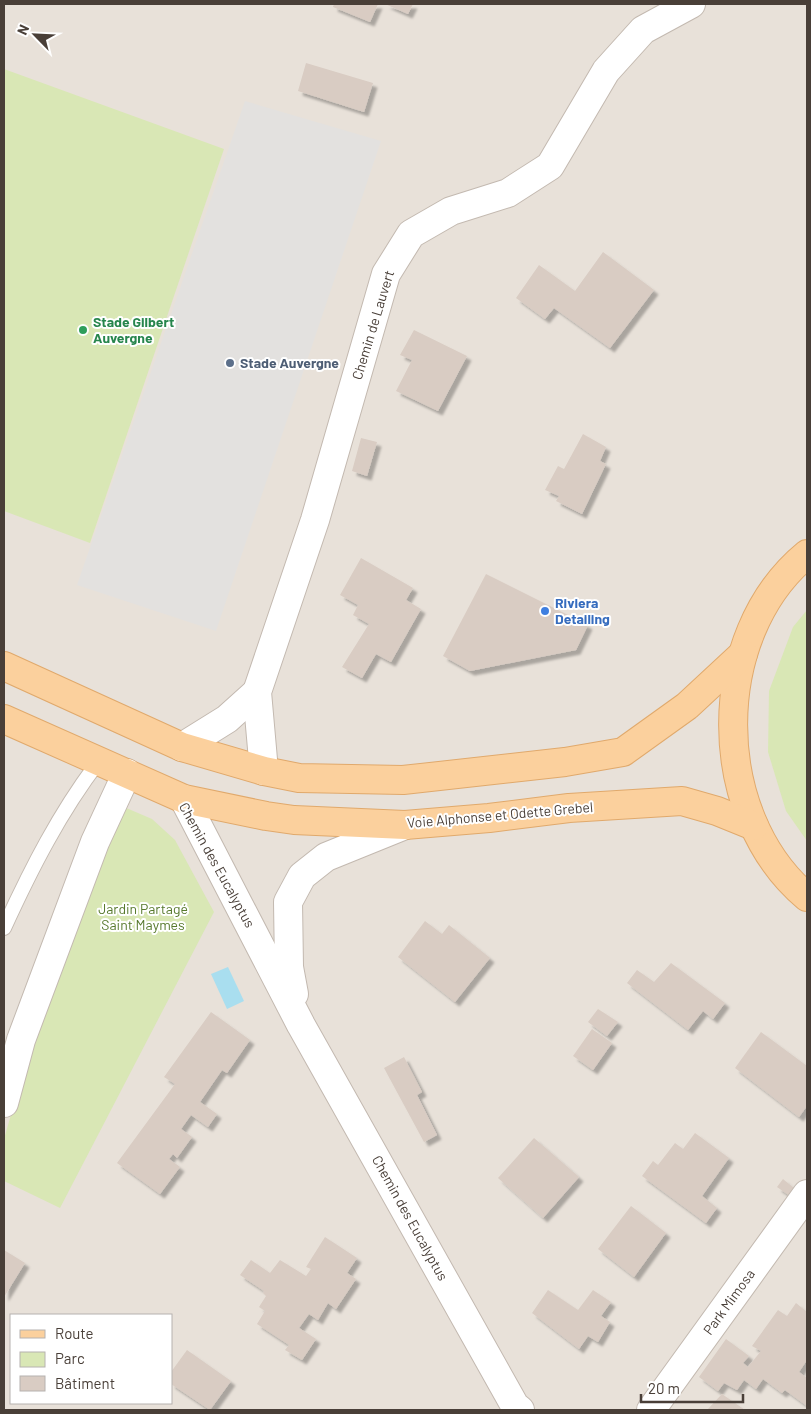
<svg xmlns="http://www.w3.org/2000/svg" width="811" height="1414" font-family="Barlow,sans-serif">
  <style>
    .residential { fill: #e8e1d9; fill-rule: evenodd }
    .green { fill: #d9e7b5 }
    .parking { fill: #e3e1df }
    .water { fill: #a9deef }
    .building { fill: #d9ccc3; filter: url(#shadow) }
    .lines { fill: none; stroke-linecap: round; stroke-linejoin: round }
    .service-casing { stroke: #c3b9b0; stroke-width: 16 }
    .minor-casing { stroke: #c3b9b0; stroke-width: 30 }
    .primary-casing { stroke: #e0a96c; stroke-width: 30 }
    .service { stroke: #fff; stroke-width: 14 }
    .minor { stroke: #fff; stroke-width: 28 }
    .primary { stroke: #fbd09d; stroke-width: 28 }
    .leisure-dot { fill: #2e9e5b; stroke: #fff; stroke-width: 2 }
    .service-dot { fill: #5c6f8a; stroke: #fff; stroke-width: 2 }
    .shop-dot { fill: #3f7fe0; stroke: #fff; stroke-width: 2 }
    .labels { text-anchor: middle; stroke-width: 4; stroke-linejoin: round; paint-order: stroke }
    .leisure-label { font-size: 14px; font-weight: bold; fill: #27864d; stroke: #fff; text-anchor: start }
    .street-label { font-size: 14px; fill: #493f38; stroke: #fff }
    .service-label { font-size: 14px; font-weight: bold; fill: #4e5e75; stroke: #fff; text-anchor: start }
    .shop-label { font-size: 14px; font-weight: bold; fill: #366cbe; stroke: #fff; text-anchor: start }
    .park-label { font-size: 14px; fill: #57792d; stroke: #fff }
  </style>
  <defs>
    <filter id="shadow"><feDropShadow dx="4.5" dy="4.5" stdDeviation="1" flood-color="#0004"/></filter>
  </defs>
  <rect width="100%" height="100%" fill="#f5f0ea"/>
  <path class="residential" d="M4,4H807V1410H4ZM11,1315H171V1403H11Z"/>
  <g class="green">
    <path d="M4,69L224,149L90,543L4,511Z"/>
    <path d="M807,610V841L786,811L768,752L769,691L793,627Z"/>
    <path d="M124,807L152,819L175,840L214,912L60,1208L4,1181V1139L23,1073L65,946Z"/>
  </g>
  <path class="parking" d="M245,101L381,141L216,631L77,585Z"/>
  <path class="water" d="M228,967L244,1001L227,1009L211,974Z"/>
  <g class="building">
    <path d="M334,4H378L370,22L333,7Z"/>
    <path d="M385,4H413L408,14Z"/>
    <path d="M306,63L373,83L364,112L298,91Z"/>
    <path d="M603,252L654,290L610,348L554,308L545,319L516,298L539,265L575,291Z"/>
    <path d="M414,330L467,356L438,411L396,391L412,360L400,355Z"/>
    <path d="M583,434L606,447L600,461L606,464L582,514L556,501L559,496L545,490L558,466L564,469Z"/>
    <path d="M361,438L377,442L367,476L352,471Z"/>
    <path d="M361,558L413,588L406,600L421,609L391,662L376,654L362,678L342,667L369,624L353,615L358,605L340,595Z"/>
    <path d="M486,574L588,625L576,650L470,671L443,656Z"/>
    <path d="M425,921L442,934L449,925L490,958L455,1002L398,957Z"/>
    <path d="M671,963L725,1003L713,1019L703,1011L688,1030L627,983L637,970L654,982Z"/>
    <path d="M598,1009L618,1022L607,1036L588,1022Z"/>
    <path d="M211,1012L250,1040L227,1073L222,1070L200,1102L217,1114L208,1127L191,1115L181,1129L192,1137L177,1158L173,1154L169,1159L180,1167L160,1194L117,1163L175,1084L164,1077Z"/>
    <path d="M592,1029L612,1043L593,1070L573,1056Z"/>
    <path d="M761,1032L807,1066V1106L799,1117L735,1068Z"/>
    <path d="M404,1057L422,1092L417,1095L437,1135L424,1142L384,1068Z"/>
    <path d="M695,1133L729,1158L702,1196L717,1208L706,1223L642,1176L653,1161L658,1165L675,1143L683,1149Z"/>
    <path d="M534,1138L579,1177L543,1218L498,1178Z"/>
    <path d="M783,1179L795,1189L790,1196L777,1187Z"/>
    <path d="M631,1206L666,1233L634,1277L598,1249Z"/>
    <path d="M325,1237L357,1258L347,1273L356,1279L336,1309L328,1303L318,1320L309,1314L299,1328L316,1339L302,1360L285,1350L289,1345L257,1324L265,1311L259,1307L266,1296L263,1293L264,1291L240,1275L251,1260L270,1273L280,1260L306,1276L311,1269L306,1267Z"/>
    <path d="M4,1250L25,1263L4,1297Z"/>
    <path d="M548,1290L578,1310L593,1290L611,1302L601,1316L610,1322L598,1342L588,1336L579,1349L532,1313Z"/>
    <path d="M796,1303L807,1312V1360L799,1372L807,1378V1406L785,1390L782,1393L763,1379L756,1389L744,1380L737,1390L724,1383L718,1391L699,1377L726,1339L749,1356L743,1363L748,1367L761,1351L752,1346L778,1310L787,1316Z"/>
    <path d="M187,1350L231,1381L210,1410L171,1384V1372Z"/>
    <path d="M722,1394L732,1401L745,1410H707Z"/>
  </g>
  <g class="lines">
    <defs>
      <path id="service" d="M4,928C31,869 60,812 99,761"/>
      <g id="minor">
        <path d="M182,747L227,719L257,692"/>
        <path d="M264,771L257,692L315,520L386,274L411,234L451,211L508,193L550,166L606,71L643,30L691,4"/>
        <path d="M184,799L301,1025L515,1406L520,1410"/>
        <path d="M294,994L289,967L288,902L302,876L326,857L405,825"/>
        <path d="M4,1103L21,1040L95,842L127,773"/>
        <path d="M651,1410L807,1194"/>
      </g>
      <g id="primary">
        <path d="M807,554C708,635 709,815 807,897"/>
        <path d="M4,666L182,747L264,771L299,778L403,780L565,762L623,752L687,706L743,654"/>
        <path d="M4,719L184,799L266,816L294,820L405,825L489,818L569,808L682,801L717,811L754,826"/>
      </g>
    </defs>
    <use href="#service" class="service-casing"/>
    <use href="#minor" class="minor-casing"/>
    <use href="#primary" class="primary-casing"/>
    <use href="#service" class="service"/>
    <use href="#minor" class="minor"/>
    <use href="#primary" class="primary"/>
  </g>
  <circle class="leisure-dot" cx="83" cy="330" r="5"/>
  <circle class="service-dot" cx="230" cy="363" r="5"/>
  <circle class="shop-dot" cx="545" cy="611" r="5"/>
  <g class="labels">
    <g class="leisure-label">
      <text x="93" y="327">Stade Gilbert<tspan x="93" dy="16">Auvergne</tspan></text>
    </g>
    <g class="street-label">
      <text transform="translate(373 325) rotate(-73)" y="5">Chemin de Lauvert</text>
      <text transform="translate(500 815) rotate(-5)" y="5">Voie Alphonse et Odette Grebel</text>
      <text transform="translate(217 865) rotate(61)" y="5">Chemin des Eucalyptus</text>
      <text transform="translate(410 1218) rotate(61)" y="5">Chemin des Eucalyptus</text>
      <text transform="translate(729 1302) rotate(-54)" y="5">Park Mimosa</text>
    </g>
    <g class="service-label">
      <text x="240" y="368">Stade Auvergne</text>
    </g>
    <g class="shop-label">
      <text x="555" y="608">Riviera<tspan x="555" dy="16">Detailing</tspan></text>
    </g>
    <g class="park-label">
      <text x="143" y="914">Jardin Partagé<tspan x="143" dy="16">Saint Maymes</tspan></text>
    </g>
  </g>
  <rect width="811" height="1414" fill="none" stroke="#493f38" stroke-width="10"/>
  <rect x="10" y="1314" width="162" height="90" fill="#ffffff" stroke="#b6b2af"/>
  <rect x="20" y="1330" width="25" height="8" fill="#fbd09d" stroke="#b6b2af"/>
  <text x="55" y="1339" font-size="15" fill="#493f38">Route</text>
  <rect x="20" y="1352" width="25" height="15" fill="#d9e7b5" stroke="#b6b2af"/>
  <text x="55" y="1364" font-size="15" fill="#493f38">Parc</text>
  <rect x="20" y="1376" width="25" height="15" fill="#d9ccc3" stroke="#b6b2af"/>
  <text x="55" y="1389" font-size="15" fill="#493f38">Bâtiment</text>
  <g transform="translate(35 35) rotate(294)" stroke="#ffffff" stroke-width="4" paint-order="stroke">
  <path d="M0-4L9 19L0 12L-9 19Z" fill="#493f38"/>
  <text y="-8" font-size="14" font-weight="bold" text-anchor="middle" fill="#493f38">N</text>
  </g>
  <path d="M641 1394v8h102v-8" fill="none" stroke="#493f38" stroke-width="2.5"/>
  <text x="648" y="1394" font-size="15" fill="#493f38" stroke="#ffffff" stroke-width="4" paint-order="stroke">20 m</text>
</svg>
